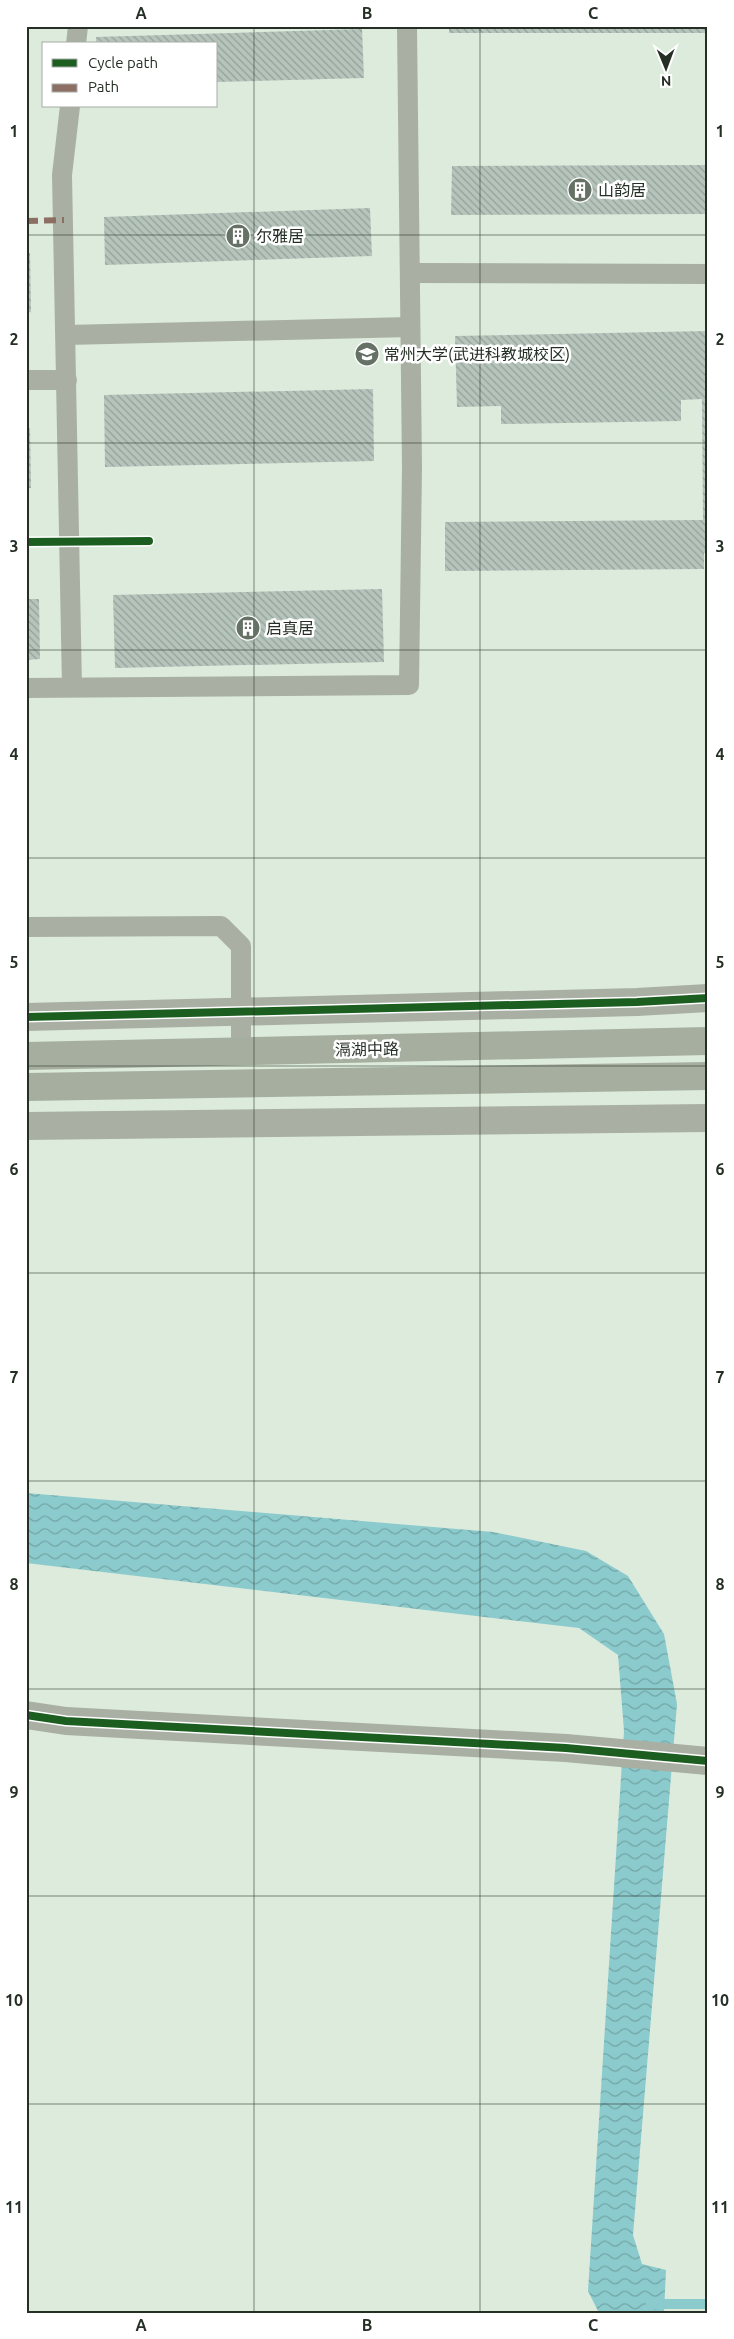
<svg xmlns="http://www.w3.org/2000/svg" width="734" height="2339" font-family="Ubuntu,'Noto Sans SC',sans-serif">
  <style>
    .water { fill: url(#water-waves) }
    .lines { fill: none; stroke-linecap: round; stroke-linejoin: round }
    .stream { stroke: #8ccbcd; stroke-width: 10 }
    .building { fill: url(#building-back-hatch) }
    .service { stroke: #a9afa3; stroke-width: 20 }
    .minor { stroke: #a9afa3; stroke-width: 28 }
    .tertiary { stroke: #a9afa3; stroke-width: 28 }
    .secondary { stroke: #a6aea0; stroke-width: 28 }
    .quiet { stroke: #8d6e63; stroke-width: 6; stroke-dasharray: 12 6; stroke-linecap: butt }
    .cycleway-casing { stroke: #fff; stroke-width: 11 }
    .cycleway { stroke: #1b5e20; stroke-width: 8 }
    .grid { fill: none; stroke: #252f25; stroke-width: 1; stroke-opacity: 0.55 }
    .labels { text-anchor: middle; stroke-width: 5; stroke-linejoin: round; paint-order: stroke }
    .poi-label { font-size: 16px; fill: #252f25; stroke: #fff; text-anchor: start }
    .street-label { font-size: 16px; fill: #252f25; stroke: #fff }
    .neatline { fill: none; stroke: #252f25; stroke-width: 2 }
    .grid-label { font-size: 16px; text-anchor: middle; font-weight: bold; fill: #252f25 }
  </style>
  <defs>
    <pattern id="water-waves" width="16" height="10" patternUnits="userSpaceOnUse" patternTransform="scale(1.25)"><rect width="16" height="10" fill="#8ccbcd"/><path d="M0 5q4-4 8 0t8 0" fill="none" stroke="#72a5a6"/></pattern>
    <pattern id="building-back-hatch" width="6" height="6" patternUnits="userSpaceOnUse" patternTransform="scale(1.25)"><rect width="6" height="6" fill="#b6c5bc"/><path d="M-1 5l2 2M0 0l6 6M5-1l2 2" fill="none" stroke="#94a099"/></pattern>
  </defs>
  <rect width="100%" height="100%" fill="#dcebdc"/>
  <path class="water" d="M26,1493L493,1532L586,1551L628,1576L664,1634L677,1704L633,2235L642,2264L666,2270L664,2313H599L588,2291L624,1731L618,1655L579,1628L26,1563Z"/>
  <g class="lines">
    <path class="stream" d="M651,2304H708"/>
  </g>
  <g class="building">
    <rect x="449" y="26" width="259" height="7"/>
    <path d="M362,29L364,78L216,82V44H96V37Z"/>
    <path d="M708,165V214L451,215L452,166Z"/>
    <path d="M370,208L372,256L105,265L104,217Z"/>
    <path d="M26,253H30L31,312L26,313Z"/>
    <path d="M708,331V553H704V569L445,571V522L703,520L702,399L681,400V421L501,424V406L457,407L455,336Z"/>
    <path d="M373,389L374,461L105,467L104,395Z"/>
    <path d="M26,428H30L31,488H26Z"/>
    <path d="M382,589L384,662L115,668L113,595Z"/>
    <path d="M26,599H39L40,659L26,660Z"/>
  </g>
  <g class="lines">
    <g class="service">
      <path d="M76,44L78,26"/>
      <path d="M70,106L62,175L72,687"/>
      <path d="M410,273L708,274"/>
      <path d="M66,335L410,327"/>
      <path d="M26,380H67"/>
      <path d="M26,688L409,685L412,467L407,26"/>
      <path d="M26,927L221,926L241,946V1052"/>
    </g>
    <path class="minor" d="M26,1715L66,1721L566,1748L708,1761"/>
    <g class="tertiary">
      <path d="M26,1017L637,1002L708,998"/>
      <path d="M26,1126L708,1118"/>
    </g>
    <g class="secondary">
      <path d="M26,1056L708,1041"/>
      <path d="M26,1087L708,1076"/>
    </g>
    <path class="quiet" d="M26,221L64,220"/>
    <defs>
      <g id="cycleway">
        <path d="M26,542L149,541"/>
        <path d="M26,1017L637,1002L708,998"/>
        <path d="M26,1715L66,1721L566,1748L708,1761"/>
      </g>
    </defs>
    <use href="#cycleway" class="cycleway-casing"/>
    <use href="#cycleway" class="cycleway"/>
  </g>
  <path class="grid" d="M254,26V2313M480,26V2313M26,235H708M26,443H708M26,650H708M26,858H708M26,1066H708M26,1273H708M26,1481H708M26,1689H708M26,1896H708M26,2104H708"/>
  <defs>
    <symbol id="building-disc" viewBox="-11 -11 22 22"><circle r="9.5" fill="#657165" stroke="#fff"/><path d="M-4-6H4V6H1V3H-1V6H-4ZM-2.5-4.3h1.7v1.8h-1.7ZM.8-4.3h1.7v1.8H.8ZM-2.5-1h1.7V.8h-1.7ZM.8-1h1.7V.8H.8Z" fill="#fff"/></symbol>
    <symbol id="university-disc" viewBox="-11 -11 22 22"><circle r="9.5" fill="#657165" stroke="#fff"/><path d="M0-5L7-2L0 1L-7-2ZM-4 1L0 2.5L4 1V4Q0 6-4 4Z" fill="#fff"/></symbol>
  </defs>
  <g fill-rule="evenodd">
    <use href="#building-disc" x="566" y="176" width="28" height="28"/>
    <use href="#building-disc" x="224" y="222" width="28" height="28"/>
    <use href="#university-disc" x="353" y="340" width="28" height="28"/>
    <use href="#building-disc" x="234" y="614" width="28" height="28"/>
  </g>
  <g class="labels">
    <g class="poi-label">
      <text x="598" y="196">山韵居</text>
      <text x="256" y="242">尔雅居</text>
      <text x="384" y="360">常州大学(武进科教城校区)</text>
      <text x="266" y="634">启真居</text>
    </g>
    <g class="street-label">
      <text transform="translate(367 1049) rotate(-1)" y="6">滆湖中路</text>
    </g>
  </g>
  <rect width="734" height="2339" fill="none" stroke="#ffffff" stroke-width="55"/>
  <rect x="42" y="42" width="175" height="65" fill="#ffffff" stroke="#a8aca8"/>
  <rect x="52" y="59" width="25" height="8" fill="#1b5e20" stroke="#a8aca8"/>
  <text x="88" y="68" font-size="15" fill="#252f25">Cycle path</text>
  <rect x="52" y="84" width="25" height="8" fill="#8d6e63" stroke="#a8aca8"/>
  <text x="88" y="92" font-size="15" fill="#252f25">Path</text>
  <g transform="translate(666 68) rotate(179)" stroke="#ffffff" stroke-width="4" paint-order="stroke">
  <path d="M0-4L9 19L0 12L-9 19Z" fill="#252f25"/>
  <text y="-8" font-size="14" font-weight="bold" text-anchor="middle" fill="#252f25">N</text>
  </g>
  <rect x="28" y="28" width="678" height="2284" class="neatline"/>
  <g class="grid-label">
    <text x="141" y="19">A</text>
    <text x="367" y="19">B</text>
    <text x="593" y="19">C</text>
    <text x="14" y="137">1</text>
    <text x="720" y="137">1</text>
    <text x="14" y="345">2</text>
    <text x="720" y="345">2</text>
    <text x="14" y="552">3</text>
    <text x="720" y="552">3</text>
    <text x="14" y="760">4</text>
    <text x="720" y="760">4</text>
    <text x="14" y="968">5</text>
    <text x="720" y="968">5</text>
    <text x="14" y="1175">6</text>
    <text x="720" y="1175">6</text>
    <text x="14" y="1383">7</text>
    <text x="720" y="1383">7</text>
    <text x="14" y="1590">8</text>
    <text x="720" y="1590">8</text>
    <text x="14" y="1798">9</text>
    <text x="720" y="1798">9</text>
    <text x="14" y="2006">10</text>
    <text x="720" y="2006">10</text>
    <text x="14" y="2213">11</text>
    <text x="720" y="2213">11</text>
    <text x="141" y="2331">A</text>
    <text x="367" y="2331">B</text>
    <text x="593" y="2331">C</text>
  </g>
</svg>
